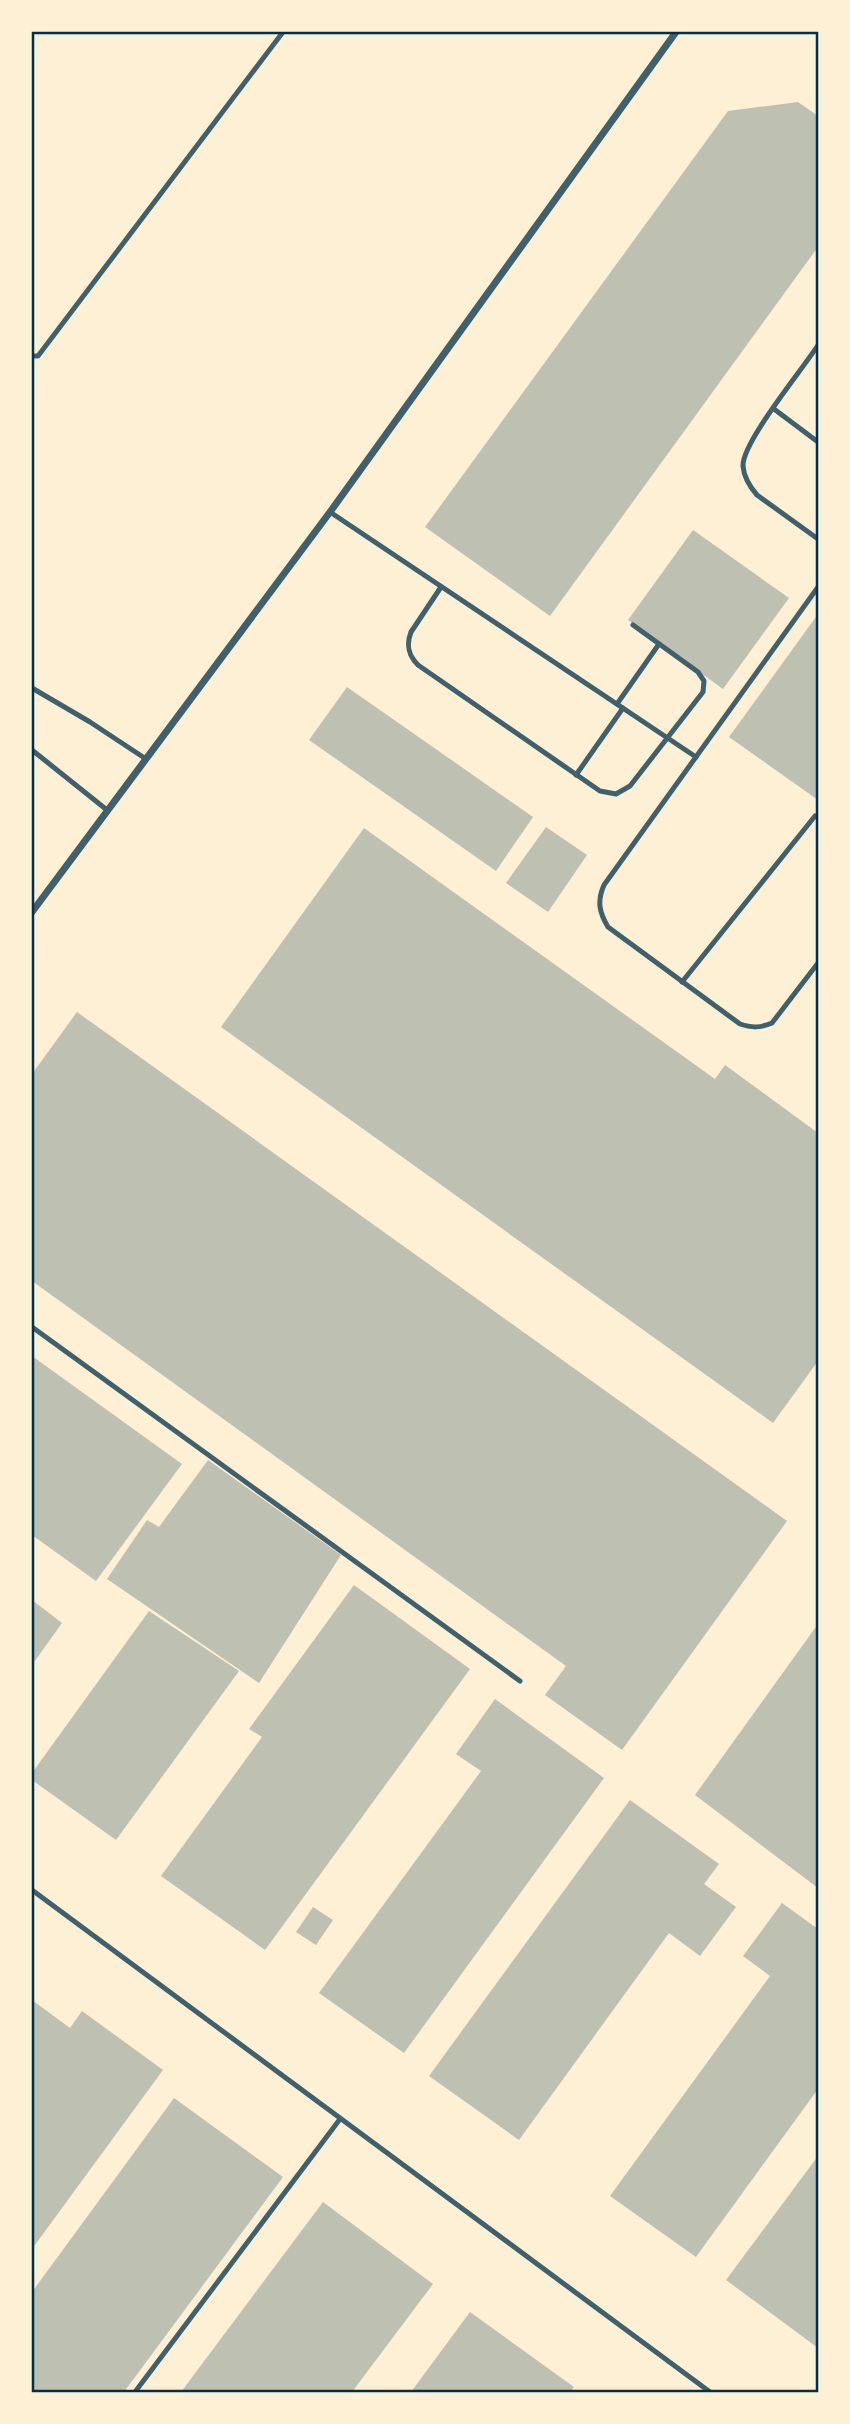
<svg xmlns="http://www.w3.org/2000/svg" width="850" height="2424" font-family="'Source Serif 4',serif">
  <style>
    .building { fill: #bec0b2 }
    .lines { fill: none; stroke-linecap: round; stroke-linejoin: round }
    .service { stroke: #3f606c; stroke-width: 5 }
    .minor { stroke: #3f606c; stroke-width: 7 }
    .neatline { fill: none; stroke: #003049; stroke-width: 2.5 }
  </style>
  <rect width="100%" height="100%" fill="#fdf0d5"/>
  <g class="building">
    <path d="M798,102L818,116V247L550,616L425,527L728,111Z"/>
    <path d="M693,530L789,598L723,689L628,620Z"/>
    <path d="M818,614V800L729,737Z"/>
    <path d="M347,687L533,817L496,871L309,740Z"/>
    <path d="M546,827L587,855L548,912L506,883Z"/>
    <path d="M364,828L715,1079L725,1065L818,1133V1361L773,1423L221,1027Z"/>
    <path d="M77,1012L787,1521L622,1750L545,1695L566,1666L32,1281V1074Z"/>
    <path d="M32,1356L182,1464L96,1581L32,1535Z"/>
    <path d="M208,1460L341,1555L259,1683L107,1579L147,1520L159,1527Z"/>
    <path d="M354,1585L470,1669L265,1950L161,1876L262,1737L249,1729Z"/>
    <path d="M32,1600L62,1623L32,1665Z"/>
    <path d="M149,1611L239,1671L116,1840L32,1780V1773Z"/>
    <path d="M818,1624V1888L695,1795Z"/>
    <path d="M495,1699L604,1778L404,2053L319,1993L481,1771L456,1754Z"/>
    <path d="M630,1800L719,1864L704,1884L736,1907L700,1956L669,1933L519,2140L429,2076Z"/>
    <path d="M782,1903L818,1929V2089L696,2257L610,2196L770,1976L743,1956Z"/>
    <path d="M313,1907L333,1920L316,1945L296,1932Z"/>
    <path d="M32,2000L70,2028L82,2011L163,2070L32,2249Z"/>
    <path d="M174,2098L283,2177L124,2392H32V2292Z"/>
    <path d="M818,2156V2348L726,2280Z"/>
    <path d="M323,2202L433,2284L352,2392H181Z"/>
    <path d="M470,2312L574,2387L570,2392H411Z"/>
  </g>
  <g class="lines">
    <g class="service">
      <path d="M818,345C803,369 742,442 743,466C744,478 750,487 757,495L818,539"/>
      <path d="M32,356H38L283,32"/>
      <path d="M774,409L818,442"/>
      <path d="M330,512L696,757"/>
      <path d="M441,587L411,632C406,645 408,655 418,665L600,791L616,794L630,786L703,692L704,681L698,672L633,625"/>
      <path d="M818,587L604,885C597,901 599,912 608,927L740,1024C752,1028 760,1028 772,1023L818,963"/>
      <path d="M32,688L90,722L146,759"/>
      <path d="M617,704L659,644"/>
      <path d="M32,750L107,810"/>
      <path d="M576,775L623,708"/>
      <path d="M682,982L815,816"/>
      <path d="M32,1327L520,1681"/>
      <path d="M32,1890L710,2392"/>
      <path d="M135,2392L340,2119"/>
    </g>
    <path class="minor" d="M32,912L330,512L676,32"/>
  </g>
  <rect width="850" height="2424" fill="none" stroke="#fdf0d5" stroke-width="66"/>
  <rect x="33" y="33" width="784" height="2358" class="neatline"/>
</svg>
